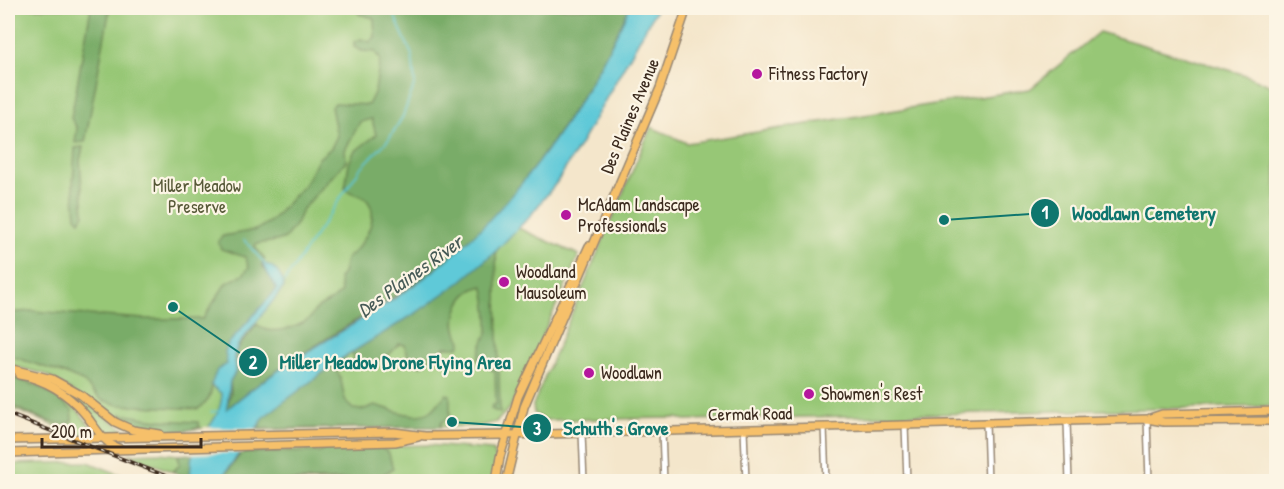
<svg xmlns="http://www.w3.org/2000/svg" width="1284" height="489" font-family="'Patrick Hand',sans-serif">
  <style>
    .green { fill: #97c776; stroke: #69784a; stroke-width: 1.5 }
    .forest { fill: #79ac67; stroke: #5a6b42; stroke-width: 1.5 }
    .water { fill: #5ec9d8; stroke: #4c7a7b; stroke-width: 1.5 }
    .pier { fill: #f4e6cb }
    .lines { fill: none; stroke-linecap: round; stroke-linejoin: round }
    .stream { stroke: #5ec9d8; stroke-width: 1.5 }
    .minor-casing { stroke: #988874; stroke-width: 8 }
    .major-casing { stroke: #988874; stroke-width: 10 }
    .minor { stroke: #fff; stroke-width: 5 }
    .major { stroke: #f6c06b; stroke-width: 7 }
    .rail-casing { stroke: #3b2a1e; stroke-width: 4 }
    .rail { stroke: #fcf5e5; stroke-width: 1.5; stroke-dasharray: 4.5; stroke-linecap: butt }
    .poi-dot { fill: #b5179e; stroke: #fcf5e5; stroke-width: 2 }
    .labels { text-anchor: middle; stroke-width: 4.5; stroke-linejoin: round; paint-order: stroke }
    .poi-label { font-size: 18px; fill: #3b2a1e; stroke: #fcf5e5; text-anchor: start }
    .street-label { font-size: 18px; fill: #3b2a1e; stroke: #fcf5e5 }
    .park-label { font-size: 18px; fill: #575938; stroke: #fcf5e5 }
    .water-label { font-size: 20px; font-style: italic; fill: #465a56; stroke: #fcf5e5 }
    .leader { fill: none; stroke: #0f766e; stroke-width: 2 }
    .callout-dot { fill: #0f766e; stroke: #fcf5e5; stroke-width: 2 }
    .mark-label { font-size: 18px; text-anchor: middle; font-weight: bold; fill: #fff }
    .callout-label { font-size: 20px; text-anchor: middle; font-weight: bold; fill: #0f766e; stroke: #fcf5e5; stroke-width: 4.5; stroke-linejoin: round; paint-order: stroke }
  </style>
  <rect width="100%" height="100%" fill="#fcf5e5"/>
  <filter id="ink" filterUnits="userSpaceOnUse"><feTurbulence type="fractalNoise" baseFrequency=".0167" numOctaves="2"/><feDisplacementMap in="SourceGraphic" scale="12" xChannelSelector="R" yChannelSelector="G"/><feConvolveMatrix kernelMatrix="1 2 1 2 8 2 1 2 1" color-interpolation-filters="sRGB"/></filter>
  <filter id="wash" filterUnits="userSpaceOnUse"><feTurbulence type="fractalNoise" baseFrequency=".008" numOctaves="4" result="noise"/><feDisplacementMap in="SourceGraphic" scale="24" xChannelSelector="R" yChannelSelector="G"/><feGaussianBlur stdDeviation="1.35" result="paint"/><feColorMatrix in="noise" values="0 0 0 0 0 0 0 0 0 0 0 0 0 0 0 0 0 1.4 0 .05"/><feComposite in="paint" operator="in"/></filter>
  <g filter="url(#wash)">
    <rect width="100%" height="100%" fill="#f4e6cb"/>
    <g class="green">
      <path d="M8,8H629L560,128L208,428L179,430L125,425L45,374L8,365Z"/>
      <path d="M1099,32L1246,75L1276,88V406L686,420L676,418L544,420L534,413L533,405L651,127L687,143L1030,89Z"/>
      <path d="M518,228L579,255L510,408L496,422L480,426L258,430L317,376L459,283Z"/>
      <path d="M8,375C45,382 76,400 95,434L78,435L8,407Z"/>
      <path d="M65,388L125,430H126L104,434L88,412L63,391Z"/>
      <path d="M427,445L493,450L496,459L493,481L220,482L241,453L247,451Z"/>
      <path d="M160,453L178,455L180,464L173,472L128,454Z"/>
      <path d="M88,462L136,481H8V464Z"/>
    </g>
    <g class="forest">
      <path d="M91,8H110L85,142L75,143L77,128L71,118Z"/>
      <path d="M356,8H423C436,17 461,18 478,16L481,8H629C588,96 518,206 440,265C371,317 291,353 226,410L231,392L230,381L236,371V351L257,324C267,337 297,328 309,319C312,316 314,310 318,308C326,302 335,301 341,292L339,278L343,274L346,259C361,248 383,217 366,199C360,193 351,195 345,189L349,163L354,152L376,135L372,119L360,122L345,150L346,161L302,210L296,224L285,238L277,241L256,244L255,247L265,259L262,266L277,284L278,289L228,344L227,364C202,382 221,394 198,409L119,405L102,400L82,381L68,375L8,355V313L32,311L144,319H203L226,283L243,275L249,267L245,257L221,249L218,241L223,236L256,230L271,221L304,185L319,158L331,148L337,136L331,107L335,103L368,105L375,91L380,59L375,52L362,51L354,47V42L361,39L370,42L375,37L374,18L359,14Z"/>
      <path d="M83,147L80,160L84,214L80,221L76,217L73,185L75,148Z"/>
      <path d="M496,251L500,413L491,409L492,405H496L495,370H491L486,361L478,360C479,350 484,341 487,333C490,327 486,292 483,286C459,291 448,320 461,341L459,347H445L421,366L409,359L405,345L399,344L387,357L364,368L355,362L352,352C403,321 451,290 496,251Z"/>
      <path d="M332,366C348,379 337,397 353,409L362,410L375,405C390,409 416,421 431,411C437,407 441,398 447,394L450,395V416L441,423V427L258,429L264,416Z"/>
      <path d="M8,377C35,383 51,392 72,410V421C62,431 22,410 8,404Z"/>
      <path d="M120,414L158,420L198,422L200,427C177,436 141,430 119,422Z"/>
      <path d="M380,446L389,454L393,469L374,479L220,482L241,453L320,452L327,448Z"/>
      <path d="M192,454L190,478L173,472L180,464L178,455Z"/>
    </g>
    <path class="water" d="M629,8H657L581,143L557,182L530,216L496,251L459,283L416,313L341,359L265,416L220,481L189,482C192,472 189,462 193,453C202,430 220,422 222,394L211,385L217,370L227,364L225,352L228,344L277,289L262,264C273,263 283,276 284,287L238,345L234,356L236,371L230,381L227,409C293,352 375,319 442,264C523,197 586,102 629,8Z"/>
    <path class="pier" d="M204,427L259,429L244,453L189,454Z"/>
    <g class="lines">
      <g class="stream">
        <path d="M244,240L265,264"/>
        <path d="M284,282L360,169L389,139L403,116L415,83L412,55L391,8"/>
        <path d="M211,412L219,411"/>
      </g>
    </g>
  </g>
  <g filter="url(#ink)">
    <g class="lines">
      <defs>
        <g id="minor">
          <path d="M1147,419L1149,482"/>
          <path d="M1067,421L1069,482"/>
          <path d="M986,423L988,482"/>
          <path d="M905,425L907,482"/>
          <path d="M824,427L826,482"/>
          <path d="M744,429L746,482"/>
          <path d="M662,431L664,482"/>
          <path d="M582,433L584,482"/>
        </g>
        <g id="major">
          <path d="M8,368L52,379L81,395L115,422L133,430L160,434"/>
          <path d="M19,375C45,379 68,394 84,413C96,427 103,444 121,449"/>
          <path d="M1150,418L1162,414L1276,411"/>
          <path d="M8,440L394,432L425,436L506,435L1147,419L1164,422L1276,421"/>
          <path d="M8,453L395,442L418,437"/>
          <path d="M496,482L500,457L518,397L589,246"/>
          <path d="M506,482L524,407L660,88L687,8"/>
        </g>
      </defs>
      <use href="#minor" class="minor-casing"/>
      <use href="#major" class="major-casing"/>
      <use href="#minor" class="minor"/>
      <use href="#major" class="major"/>
      <defs>
        <path id="rail" d="M8,414L181,482"/>
      </defs>
      <use href="#rail" class="rail-casing"/>
      <use href="#rail" class="rail"/>
    </g>
  </g>
  <g class="poi-dot">
    <circle cx="757" cy="74" r="6"/>
    <circle cx="566" cy="215" r="6"/>
    <circle cx="504" cy="282" r="6"/>
    <circle cx="589" cy="373" r="6"/>
    <circle cx="809" cy="394" r="6"/>
  </g>
  <g class="labels">
    <g class="poi-label">
      <text x="769" y="80">Fitness Factory</text>
      <text x="578" y="211">McAdam Landscape<tspan x="578" dy="21">Professionals</tspan></text>
      <text x="516" y="278">Woodland<tspan x="516" dy="21">Mausoleum</tspan></text>
      <text x="601" y="379">Woodlawn</text>
      <text x="821" y="400">Showmen's Rest</text>
    </g>
    <g class="street-label">
      <text transform="translate(630 116) rotate(-67)" y="6">Des Plaines Avenue</text>
      <text transform="translate(750 414) rotate(-1)" y="6">Cermak Road</text>
    </g>
    <g class="park-label">
      <text x="197" y="192">Miller Meadow<tspan x="197" dy="21">Preserve</tspan></text>
    </g>
    <g class="water-label">
      <text transform="translate(410 276) rotate(-36)" y="7">Des Plaines River</text>
    </g>
  </g>
  <path class="leader" d="M944 220L1045 213M173 307L253 362M452 422L537 428"/>
  <g class="callout-dot">
    <circle cx="944" cy="220" r="6"/>
    <circle cx="173" cy="307" r="6"/>
    <circle cx="452" cy="422" r="6"/>
    <circle cx="1045" cy="213" r="15"/>
    <circle cx="253" cy="362" r="15"/>
    <circle cx="537" cy="428" r="15"/>
  </g>
  <g class="mark-label">
    <text x="1045" y="219">1</text>
    <text x="253" y="369">2</text>
    <text x="537" y="435">3</text>
  </g>
  <g class="callout-label">
    <text x="1144" y="220">Woodlawn Cemetery</text>
    <text x="395" y="369">Miller Meadow Drone Flying Area</text>
    <text x="616" y="435">Schuth's Grove</text>
  </g>
  <rect width="1284" height="489" fill="none" stroke="#fcf5e5" stroke-width="30"/>
  <path d="M42 438v9h159v-9" fill="none" stroke="#3b2a1e" stroke-width="3"/>
  <text x="51" y="438" font-size="18" fill="#3b2a1e" stroke="#fcf5e5" stroke-width="4.5" paint-order="stroke">200 m</text>
</svg>
